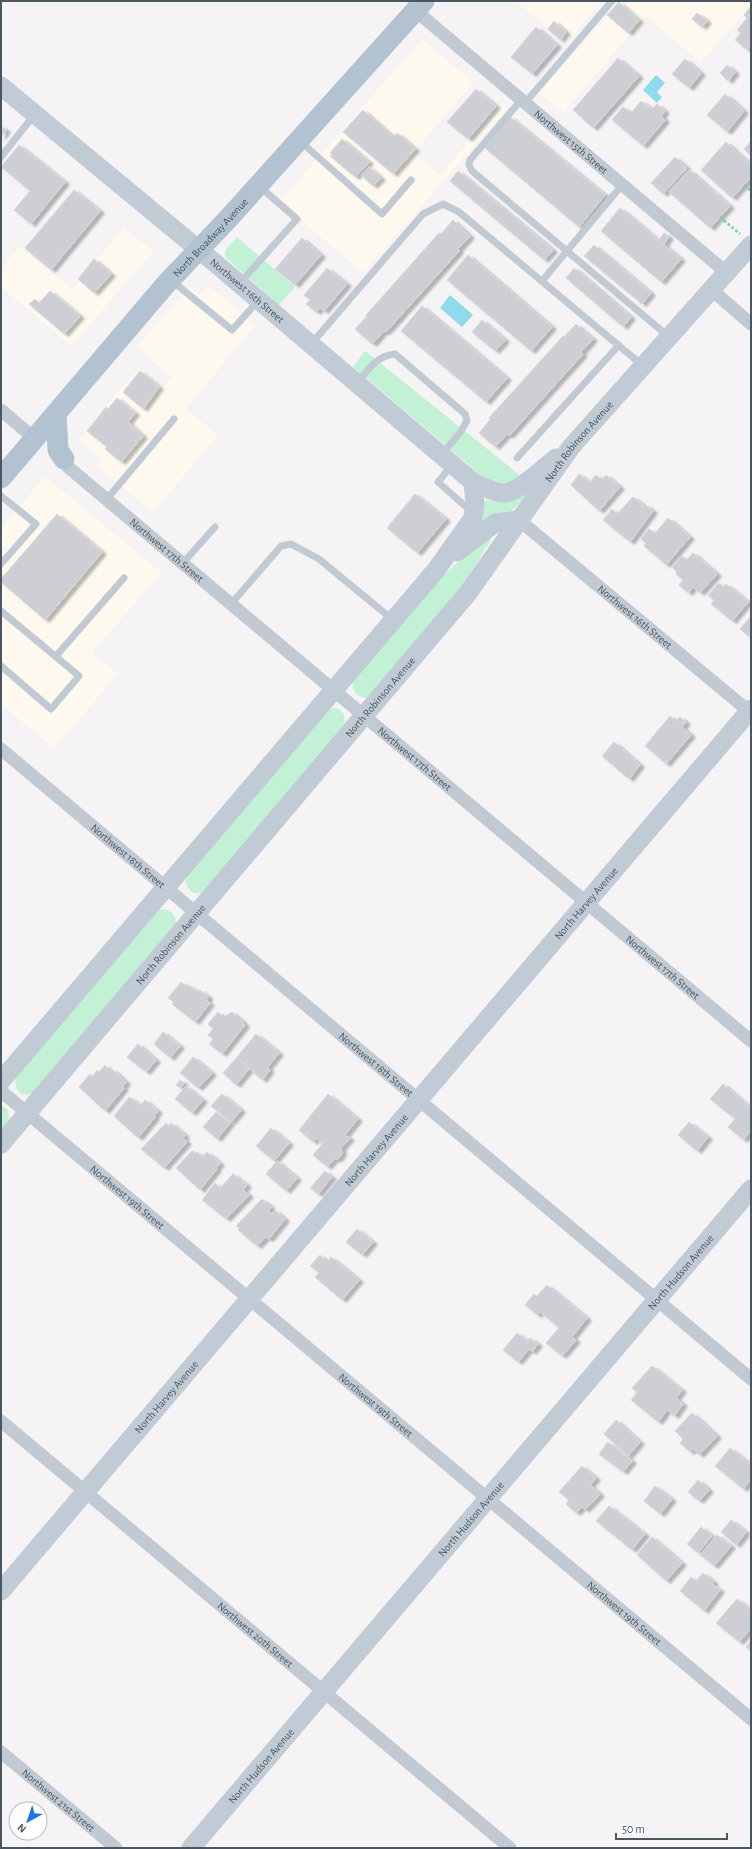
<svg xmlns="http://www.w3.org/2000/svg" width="752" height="1849" font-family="'Alegreya Sans',sans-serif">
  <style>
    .commercial { fill: #fdf9ef }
    .green { fill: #c3f1d5 }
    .water { fill: #90daee }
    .building { fill: #cdcfd5; stroke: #d7d9de; filter: url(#shadow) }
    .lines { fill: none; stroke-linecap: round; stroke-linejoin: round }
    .path { stroke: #7ad0a6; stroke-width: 2.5; stroke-dasharray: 3 2; stroke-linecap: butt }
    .lane { stroke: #c1cad2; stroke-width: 7 }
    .street { stroke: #c1cad2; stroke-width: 13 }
    .secondary { stroke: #c1cbd6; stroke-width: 19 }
    .primary { stroke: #b3c2d1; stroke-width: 21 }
    .labels { text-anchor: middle; stroke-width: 3; stroke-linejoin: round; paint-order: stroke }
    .street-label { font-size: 11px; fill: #4a5661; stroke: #fff }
  </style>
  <defs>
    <filter id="shadow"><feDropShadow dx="4.5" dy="2.5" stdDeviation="1" flood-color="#0004"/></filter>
  </defs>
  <rect width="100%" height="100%" fill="#f5f3f3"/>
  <g class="commercial">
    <path d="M515,1H603L566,43Z"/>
    <path d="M620,1H751V5L701,63L646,16L563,113L539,93Z"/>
    <path d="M422,39L473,82L414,153L440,175L501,104L507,109L363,273L279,202Z"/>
    <path d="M124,228L154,251L71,346L1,287V269L20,246L72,289Z"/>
    <path d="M208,285L255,325L186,409L218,435L153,513L99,468L100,457L78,441L139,367L162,388L172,378L136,347L190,286L199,295Z"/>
    <path d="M45,476L162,573L92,652L118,674L54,749L1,704V528Z"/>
  </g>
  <g class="green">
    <path d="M237,237L295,287L279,305L226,258L225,251Z"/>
    <path d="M365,351L522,477C505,489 498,487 482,476L353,367Z"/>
    <path d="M534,487L512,511L481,526L484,502L486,500L502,502Z"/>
    <path d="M487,537H490L491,540L456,596L369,698C357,698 351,691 353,680L438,580Z"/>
    <path d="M334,708L339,709L344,714L345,726L202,893H193C186,887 184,882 188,873L329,710Z"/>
    <path d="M165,909C173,912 178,918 175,926L35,1092C20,1100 13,1089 16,1075L159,910Z"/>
    <path d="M1,1105L8,1110L9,1119L1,1132Z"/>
  </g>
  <g class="water">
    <path d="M656,75L665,83L657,92L662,97L657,103L643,90Z"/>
    <path d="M450,295L473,315L462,327L440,308Z"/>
  </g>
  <g class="building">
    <path d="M619,2L639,20L628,33L607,15Z"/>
    <path d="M751,6V46L747,50L735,40L741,33L737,30L747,18L744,15Z"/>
    <path d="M697,13L707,21L702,27L692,19Z"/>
    <path d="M554,21L566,32L560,40L548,29Z"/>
    <path d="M536,27L557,45L532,74L511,57Z"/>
    <path d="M618,58L639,76L593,128L573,110Z"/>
    <path d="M685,59L701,73L689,88L672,74Z"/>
    <path d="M727,65L735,72L728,81L720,73Z"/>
    <path d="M476,89L496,106L468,139L447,122Z"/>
    <path d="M725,94L744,111L727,132L707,115Z"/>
    <path d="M641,101L652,109L657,104L665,111L661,116L665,120L643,146L612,120L623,107L631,113Z"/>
    <path d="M363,110L393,137L397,133L415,149L393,174L343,132Z"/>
    <path d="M510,117L605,195L579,227L485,148Z"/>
    <path d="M1,126L6,130L1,137Z"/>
    <path d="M342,139L369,162L355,177L330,156L332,154L330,153Z"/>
    <path d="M751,141V156L744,149Z"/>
    <path d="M726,142L751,165V177L732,198L701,170Z"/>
    <path d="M19,145L65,182L31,224L14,210L30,191L1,167Z"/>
    <path d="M675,157L687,168L663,194L651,183Z"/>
    <path d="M369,167L381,178L373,186L361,175Z"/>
    <path d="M689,170L730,206L710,228L669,192Z"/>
    <path d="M458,171L553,250L544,260L450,181Z"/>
    <path d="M74,190L100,211L51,270L25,248Z"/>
    <path d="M620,208L681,259L661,282L601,231Z"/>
    <path d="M453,220L470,236L458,249L459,251L386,332L384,331L372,344L355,329L367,316L366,315L439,233L441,234Z"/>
    <path d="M664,233L669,237L663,245L658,241Z"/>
    <path d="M302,238L321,255L295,285L275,269Z"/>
    <path d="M594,245L651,293L642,304L584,256Z"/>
    <path d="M468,255L552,327L531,351L447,280Z"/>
    <path d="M94,259L111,274L94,293L78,279Z"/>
    <path d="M327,268L347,284L324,311L320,308L316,312L306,304L310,300L304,295Z"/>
    <path d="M574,268L631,317L623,327L566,278Z"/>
    <path d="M50,291L80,316L64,334L29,304L35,299L39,303Z"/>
    <path d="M422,306L507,378L486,402L401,331Z"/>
    <path d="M482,320L505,340L495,351L472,332Z"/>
    <path d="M576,324L593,339L581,352L583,354L509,436L507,434L495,447L479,433L490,420L489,418L563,336L564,337Z"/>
    <path d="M140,371L159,387L143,409L123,392Z"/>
    <path d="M117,398L135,413L128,422L143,436L121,462L105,449L107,447L87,431L106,407L108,409Z"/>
    <path d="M579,474L590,482L596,475L602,480L606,475L620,487L599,511L571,485Z"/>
    <path d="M415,494L446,519L417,553L387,528Z"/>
    <path d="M633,497L643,505V508L646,505L653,511L630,542L603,520L612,509L617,514Z"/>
    <path d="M57,514L102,552L45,620L1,582V579Z"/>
    <path d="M668,518L690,537L666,565L644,546L646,543L641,539L649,529L655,533Z"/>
    <path d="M693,553L717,574L700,593L693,587L688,593L679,585L683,580L676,574L677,572L672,567L682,556L687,560Z"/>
    <path d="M718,583L724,587L726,584L748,602L732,621L711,604L714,600L708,596Z"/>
    <path d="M751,616V638L740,629Z"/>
    <path d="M670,716L676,721L680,717L686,722L682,727L691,735L666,764L645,746Z"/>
    <path d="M614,742L640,765L629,779L602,756Z"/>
    <path d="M181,982L187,987L188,985L198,993L200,990L209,997L206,1000L210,1003L195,1022L172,1004L174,1002L168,998Z"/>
    <path d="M218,1012L223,1017L232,1012L244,1023L243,1024L245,1025L222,1054L209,1044L213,1039L208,1035L213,1029L208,1024Z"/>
    <path d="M163,1032L180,1046L170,1058L154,1044Z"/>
    <path d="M256,1034L279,1053L267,1068L270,1070L262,1080L237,1057Z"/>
    <path d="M138,1044L156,1060L146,1072L127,1057Z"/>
    <path d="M193,1057L212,1073L198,1088L180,1073Z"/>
    <path d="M237,1057L249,1069L236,1085L223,1073Z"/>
    <path d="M105,1065L110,1072L112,1069L126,1082L122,1087L124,1088L105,1111L79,1087L90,1074L92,1077L97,1070L99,1072Z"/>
    <path d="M180,1080L184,1083L180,1088L176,1085Z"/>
    <path d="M723,1084L751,1108V1135L749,1133L743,1140L728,1127L735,1119L710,1099Z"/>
    <path d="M186,1086L203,1100L192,1113L175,1099Z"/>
    <path d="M222,1094L241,1110L231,1122L211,1106Z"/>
    <path d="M328,1094L358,1119L345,1135L350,1138L341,1148L342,1153L338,1159H334L327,1167L313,1155L322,1144L316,1138L313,1142L299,1130Z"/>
    <path d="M129,1097L141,1105L145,1100L158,1111L154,1116L155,1117L138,1138L114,1116Z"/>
    <path d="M216,1112L230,1123L217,1139L203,1127Z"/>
    <path d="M689,1122L708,1137L697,1151L678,1135Z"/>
    <path d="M166,1123L169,1126L171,1123L185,1135L183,1138L187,1142L164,1168L141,1149Z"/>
    <path d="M271,1128L289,1143L274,1161L256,1146Z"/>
    <path d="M192,1151L196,1153L197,1152L203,1157L207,1152L220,1163L216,1168L217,1169L200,1190L176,1168Z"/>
    <path d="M277,1161L297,1178L286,1191L266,1174Z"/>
    <path d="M325,1171L332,1177L318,1194L310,1188Z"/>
    <path d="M233,1174L247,1185L243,1190L249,1195L226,1219L202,1200L215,1183L220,1188Z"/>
    <path d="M262,1199L271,1207L268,1211L272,1214L275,1210L285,1219L269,1239L266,1237L257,1246L238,1230L239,1228L236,1226Z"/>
    <path d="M357,1229L373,1242L362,1255L346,1242Z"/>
    <path d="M320,1255L328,1262L331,1257L359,1280L342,1300L315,1277L319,1273L310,1266Z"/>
    <path d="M547,1285L587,1318L572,1337L576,1340L562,1356L546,1343L559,1328L540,1312L537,1315L525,1305L534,1294L537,1296Z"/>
    <path d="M517,1333L527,1341L530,1338L538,1344L532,1352L529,1349L518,1362L503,1350Z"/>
    <path d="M652,1366L682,1390L676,1398L683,1404L674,1416L667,1410L658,1422L631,1400L637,1392L632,1388Z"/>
    <path d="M692,1413L717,1436L699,1455L693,1449L690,1452L680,1443L683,1439L675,1431Z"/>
    <path d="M616,1420L640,1442L628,1456L604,1434Z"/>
    <path d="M608,1442L632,1461L623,1472L599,1454Z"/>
    <path d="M730,1448L751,1465V1479L743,1489L715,1466Z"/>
    <path d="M582,1466L596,1478L590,1485L600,1494L585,1510L582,1507L576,1513L566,1504L569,1500L559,1492Z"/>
    <path d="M698,1480L709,1490L699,1501L688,1492Z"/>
    <path d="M655,1486L672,1499L660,1514L644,1501Z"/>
    <path d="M609,1506L645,1534L632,1550L596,1521Z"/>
    <path d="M731,1520L746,1532L736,1545L721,1532Z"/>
    <path d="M701,1527L712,1536L698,1553L687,1544Z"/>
    <path d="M717,1535L731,1546L714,1566L700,1555Z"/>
    <path d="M652,1537L682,1563L666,1581L637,1555Z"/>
    <path d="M703,1573L714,1582L712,1584L720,1590L704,1611L680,1591L691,1577L696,1581Z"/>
    <path d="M737,1599L751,1610V1628L739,1642L716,1623Z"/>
    <path d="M751,1641V1651L746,1647Z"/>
  </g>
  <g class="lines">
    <g class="path">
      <path d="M744,185L751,191"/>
      <path d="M720,217L740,234"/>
    </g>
    <g class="lane">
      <path d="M521,100L470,160L469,165L472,171L669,337"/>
      <path d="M525,103L612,1"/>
      <path d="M300,141L382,214L411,180"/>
      <path d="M1,157L34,115"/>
      <path d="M171,280L232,330L258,301"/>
      <path d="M542,281L622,185"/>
      <path d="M239,284L297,219L259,186"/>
      <path d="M312,343L423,214L443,204L459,212L642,365"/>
      <path d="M357,383C369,369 376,356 395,354L465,414L467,421L459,434L441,455"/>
      <path d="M517,458L619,345"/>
      <path d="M452,465L438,482L472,512"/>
      <path d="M1,496L36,524L1,564"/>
      <path d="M107,499L174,419"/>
      <path d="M183,563L215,527"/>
      <path d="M231,604L281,546L291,544L319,559L393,620"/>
      <path d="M1,611L79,676L51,709L1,666"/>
      <path d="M56,656L124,578"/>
    </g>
    <g class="street">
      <path id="s1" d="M416,11L727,273"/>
      <path d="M712,290L751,324"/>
      <path d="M1,410L35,439"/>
      <path id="s2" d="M64,459L68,467L751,1041"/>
      <path id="s3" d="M519,520L751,713"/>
      <path id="s4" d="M1,749L751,1379"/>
      <path id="s5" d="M1,1091L751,1719"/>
      <path id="s6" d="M1,1421L510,1848"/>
      <path id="s7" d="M1,1752L116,1848"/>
    </g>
    <g class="secondary">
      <path id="s8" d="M1,86L215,263L473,482C482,486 491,492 502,493C518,494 543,468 556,458"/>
      <path d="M457,552L495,523L519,520"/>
      <path d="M1,1081L436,570L473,518L475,504L473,482"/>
      <path id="s9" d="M1,1144L468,593L571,447L751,245"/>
      <path id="s10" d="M1,1591L751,709"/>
      <path id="s11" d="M191,1848L751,1189"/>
    </g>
    <g class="primary">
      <path d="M56,414L58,450L64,459"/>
      <path id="s12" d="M1,478L166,284L228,219L424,1"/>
    </g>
  </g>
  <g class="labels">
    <g class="street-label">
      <text dy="4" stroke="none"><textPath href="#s1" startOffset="203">Northwest 15th Street</textPath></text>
      <text dy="4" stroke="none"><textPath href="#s12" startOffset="319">North Broadway Avenue</textPath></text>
      <text dy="4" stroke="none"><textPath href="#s8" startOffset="320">Northwest 16th Street</textPath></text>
      <text dy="4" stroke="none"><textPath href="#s9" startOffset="910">North Robinson Avenue</textPath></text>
      <text dy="4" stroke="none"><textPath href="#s2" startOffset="138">Northwest 17th Street</textPath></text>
      <text dy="4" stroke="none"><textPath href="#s3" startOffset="151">Northwest 16th Street</textPath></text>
      <text dy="4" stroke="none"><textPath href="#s9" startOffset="586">North Robinson Avenue</textPath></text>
      <text dy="4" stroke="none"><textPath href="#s2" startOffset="462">Northwest 17th Street</textPath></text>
      <text dy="4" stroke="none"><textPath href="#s4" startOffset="166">Northwest 18th Street</textPath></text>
      <text dy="4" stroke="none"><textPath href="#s10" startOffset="903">North Harvey Avenue</textPath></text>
      <text dy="4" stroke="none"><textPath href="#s9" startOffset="262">North Robinson Avenue</textPath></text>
      <text dy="4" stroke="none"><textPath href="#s2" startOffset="786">Northwest 17th Street</textPath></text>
      <text dy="4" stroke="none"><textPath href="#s4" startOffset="490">Northwest 18th Street</textPath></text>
      <text dy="4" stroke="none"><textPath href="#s10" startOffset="579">North Harvey Avenue</textPath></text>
      <text dy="4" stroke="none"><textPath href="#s5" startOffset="165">Northwest 19th Street</textPath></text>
      <text dy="4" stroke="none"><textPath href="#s11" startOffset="756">North Hudson Avenue</textPath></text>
      <text dy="4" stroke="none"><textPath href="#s10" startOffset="255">North Harvey Avenue</textPath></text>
      <text dy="4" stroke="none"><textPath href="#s5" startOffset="489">Northwest 19th Street</textPath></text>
      <text dy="4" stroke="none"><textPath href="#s11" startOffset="432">North Hudson Avenue</textPath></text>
      <text dy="4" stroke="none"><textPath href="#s5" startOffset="813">Northwest 19th Street</textPath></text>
      <text dy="4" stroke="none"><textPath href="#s6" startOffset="332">Northwest 20th Street</textPath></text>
      <text dy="4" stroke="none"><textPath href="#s11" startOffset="108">North Hudson Avenue</textPath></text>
      <text dy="4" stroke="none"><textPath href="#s7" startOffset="75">Northwest 21st Street</textPath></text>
    </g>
  </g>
  <rect width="752" height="1849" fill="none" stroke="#4a5661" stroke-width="4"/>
  <g transform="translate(28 1821) rotate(220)"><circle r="19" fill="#ffffff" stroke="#b7bbc0"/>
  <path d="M0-3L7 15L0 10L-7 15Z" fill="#1a73e8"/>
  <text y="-6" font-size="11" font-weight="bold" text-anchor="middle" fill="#4a5661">N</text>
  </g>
  <path d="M616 1833v6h111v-6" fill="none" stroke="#4a5661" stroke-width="2"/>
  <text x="622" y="1833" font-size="12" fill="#4a5661" stroke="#ffffff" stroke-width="3" paint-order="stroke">50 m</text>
</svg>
